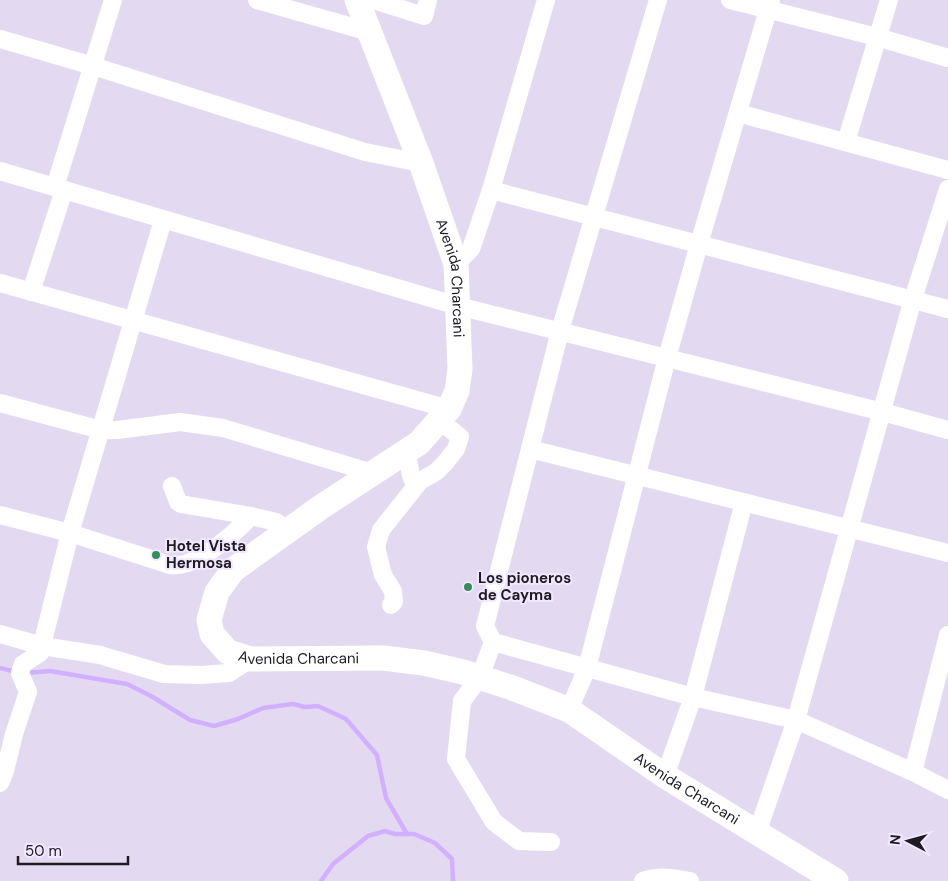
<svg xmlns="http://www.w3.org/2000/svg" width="948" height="881" font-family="'DM Sans',sans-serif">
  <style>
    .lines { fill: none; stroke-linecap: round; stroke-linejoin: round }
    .stream { stroke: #d1b1ff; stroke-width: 4.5 }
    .street { stroke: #fff; stroke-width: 18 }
    .secondary { stroke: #fff; stroke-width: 25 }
    .poi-dot { fill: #358c60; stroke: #f0e8fe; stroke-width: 2 }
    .labels { text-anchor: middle; stroke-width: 4; stroke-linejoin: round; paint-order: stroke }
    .street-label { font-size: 15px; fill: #1e1b23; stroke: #f0e8fe }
    .poi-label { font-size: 15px; font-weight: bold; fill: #1e1b23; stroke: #f0e8fe; text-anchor: start }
  </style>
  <rect width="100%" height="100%" fill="#e3daf1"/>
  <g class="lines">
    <g class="stream">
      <path d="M0,668L16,672"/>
      <path d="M26,673L50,671L127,684L151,696L190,720L214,726L238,719L263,708L293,704L305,707L318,706L346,719L377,755L386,798L407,834"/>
      <path d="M321,881L333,864L368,836L385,831L395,834H414L435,843L452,859L453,881"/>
    </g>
    <g class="street">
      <path d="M257,0L370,32"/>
      <path d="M373,0L424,16L428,0"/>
      <path d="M658,0L560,331L485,626L493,642L693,697L796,720L913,772L948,790"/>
      <path d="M730,0L877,37L948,58"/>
      <path d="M0,39L93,66L365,152L421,163"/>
      <path d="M738,113L948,170"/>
      <path d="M846,142L889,0"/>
      <path d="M0,171L458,306L883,412L948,430"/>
      <path d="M55,187L113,0"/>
      <path d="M491,190L948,309"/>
      <path d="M456,264L471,249L491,190L546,0"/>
      <path d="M0,283L449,409"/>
      <path d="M31,292L64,190"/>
      <path d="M0,403L101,430H117L180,422L223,428L373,473"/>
      <path d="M530,449L948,553"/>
      <path d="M406,452C410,463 409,477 416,486"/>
      <path d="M172,486L178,502L181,504L251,516L276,522L289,531"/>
      <path d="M0,515L70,533L170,565C196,569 234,534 251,516"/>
      <path d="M391,605L394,602L393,591L383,575L376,547L381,530L420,481L436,472L445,463L456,449L460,437L439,420"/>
      <path d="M0,634L42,646L100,655L164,674L201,675L229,673L251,659"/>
      <path d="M493,642L480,677L462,701L456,759L494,822L519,841L551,842"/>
      <path d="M569,710L587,668L667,358L699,244L771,0"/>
      <path d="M913,772L948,635"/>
      <path d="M665,776L693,697L744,502"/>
      <path d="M0,783L5,771L14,734L28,692L20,673L23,664L40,653L70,533L163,220"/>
      <path d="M757,833L796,720L913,299L948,189"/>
      <path d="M643,881C659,875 675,878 690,881"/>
    </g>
    <path class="secondary" id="s1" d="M357,0L421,163L456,264L460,369L457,391L449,409L419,443L321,507L233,570L217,592L209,620L212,634L228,652L251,659L383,658L424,663L463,672L510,687L569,710L665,776L836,881"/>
  </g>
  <g class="poi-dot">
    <circle cx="156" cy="555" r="5"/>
    <circle cx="468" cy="587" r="5"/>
  </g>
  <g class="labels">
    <g class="street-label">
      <text dy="5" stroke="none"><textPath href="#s1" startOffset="295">Avenida Charcani</textPath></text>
      <text dy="5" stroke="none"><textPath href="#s1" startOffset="866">Avenida Charcani</textPath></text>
      <text dy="5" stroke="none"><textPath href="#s1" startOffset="1286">Avenida Charcani</textPath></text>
    </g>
    <g class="poi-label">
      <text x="166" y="551">Hotel Vista<tspan x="166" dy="17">Hermosa</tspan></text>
      <text x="478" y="583">Los pioneros<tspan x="478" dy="17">de Cayma</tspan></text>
    </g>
  </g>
  <g transform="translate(908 841) rotate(276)" stroke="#f0e8fe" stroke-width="4" paint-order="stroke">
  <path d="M0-4L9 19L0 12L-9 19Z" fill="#1e1b23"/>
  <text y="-8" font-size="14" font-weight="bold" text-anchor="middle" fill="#1e1b23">N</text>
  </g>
  <path d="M18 856v8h110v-8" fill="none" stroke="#1e1b23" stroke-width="2.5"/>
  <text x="25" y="856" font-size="15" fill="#1e1b23" stroke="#f0e8fe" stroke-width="4" paint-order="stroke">50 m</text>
</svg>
